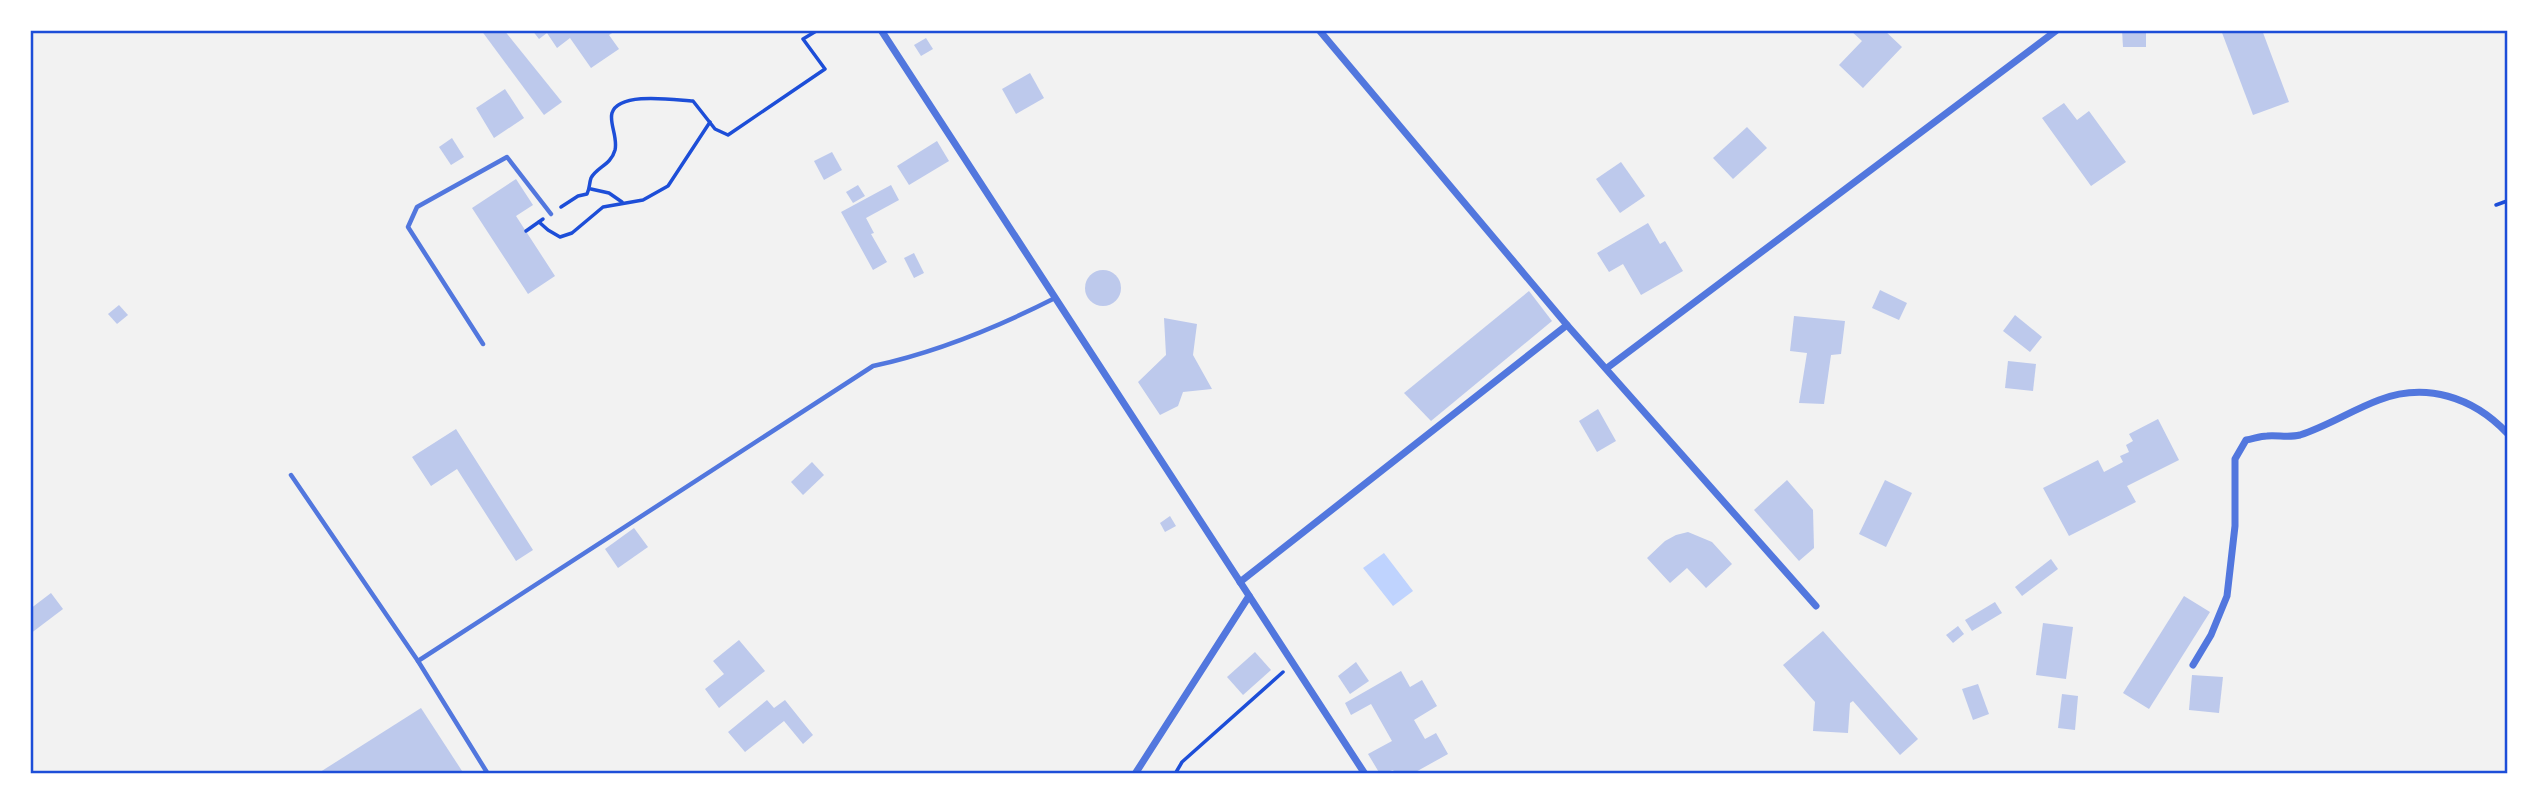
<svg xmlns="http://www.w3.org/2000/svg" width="2537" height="804" font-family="'Noto Serif',serif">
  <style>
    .water { fill: #bfd3fe }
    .building { fill: #bdc9ec }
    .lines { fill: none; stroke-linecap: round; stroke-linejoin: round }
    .path { stroke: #1d4ed8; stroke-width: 3.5 }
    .service { stroke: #5277de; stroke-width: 4.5 }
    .minor { stroke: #5277de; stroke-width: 7 }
    .neatline { fill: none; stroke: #1d4ed8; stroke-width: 2.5 }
  </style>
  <rect width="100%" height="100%" fill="#f2f2f2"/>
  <path class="water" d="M1384,553L1413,591L1393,606L1363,568Z"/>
  <g class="building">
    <path d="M481,30H504L562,102L544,115Z"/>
    <path d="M532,30H617L609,35L619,49L591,68L570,38L557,48L547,33L539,39Z"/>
    <path d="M1850,30H1884L1902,47L1863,88L1839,65L1862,41Z"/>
    <path d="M2122,30H2146V47H2123Z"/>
    <path d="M2221,30H2262L2289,102L2253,115Z"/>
    <path d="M926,38L933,49L921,56L914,45Z"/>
    <path d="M1030,73L1044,98L1016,114L1002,89Z"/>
    <path d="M505,89L524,118L494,138L476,108Z"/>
    <path d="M2064,103L2077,120L2089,111L2126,162L2091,186L2042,118Z"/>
    <path d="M1747,127L1767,148L1733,179L1713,158Z"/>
    <path d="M452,138L464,157L451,165L439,147Z"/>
    <path d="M937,141L949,161L909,185L897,166Z"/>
    <path d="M832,152L842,170L824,180L814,161Z"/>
    <path d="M1621,162L1645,196L1620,213L1596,179Z"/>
    <path d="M516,179L533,205L516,216L555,276L528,294L472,208Z"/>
    <path d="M858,185L865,196L853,203L846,192Z"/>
    <path d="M891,185L899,200L866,218L874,233L871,234L887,262L873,270L841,212Z"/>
    <path d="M1648,223L1660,244L1665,241L1683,271L1641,295L1623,264L1609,272L1597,253Z"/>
    <path d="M914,253L924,273L914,278L904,258Z"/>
    <circle cx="1103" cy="288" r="18"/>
    <path d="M1880,290L1907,303L1899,320L1872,308Z"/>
    <path d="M1529,291L1552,321L1431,421L1404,393Z"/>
    <path d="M119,305L128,315L117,324L108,314Z"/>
    <path d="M2015,315L2042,337L2030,352L2003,331Z"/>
    <path d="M1794,316L1845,321L1841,354L1831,355L1824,404L1799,403L1807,353L1790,351Z"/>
    <path d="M1164,318L1197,324L1193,355L1212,389L1183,392L1178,406L1160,415L1138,382L1166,355Z"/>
    <path d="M2008,361L2036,364L2033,391L2005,388Z"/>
    <path d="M1598,409L1616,441L1597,452L1579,421Z"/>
    <path d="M2158,419L2179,460L2127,486L2136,502L2069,536L2043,488L2098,460L2104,472L2123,462L2120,456L2129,452L2126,445L2133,441L2129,434Z"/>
    <path d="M456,429L533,550L516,561L457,469L431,486L412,457Z"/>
    <path d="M812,462L824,475L803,495L791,482Z"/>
    <path d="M1787,480L1813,510L1814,548L1799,561L1754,510Z"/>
    <path d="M1885,480L1912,493L1886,547L1859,534Z"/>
    <path d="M1170,516L1176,526L1165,532L1160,523Z"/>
    <path d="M634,528L648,547L618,568L605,549Z"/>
    <path d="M1688,532L1712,542L1732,564L1706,588L1687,568L1670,583L1647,558L1665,541L1676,535Z"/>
    <path d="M2051,559L2058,569L2022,596L2015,587Z"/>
    <path d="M51,593L63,609L30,634V609Z"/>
    <path d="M2184,596L2210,612L2149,709L2123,693Z"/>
    <path d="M1995,602L2002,613L1972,631L1965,620Z"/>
    <path d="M2043,623L2073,627L2066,679L2036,675Z"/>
    <path d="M1958,626L1964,634L1953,643L1946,635Z"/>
    <path d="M1823,631L1918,739L1900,755L1853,701L1850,703L1848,733L1813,731L1815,702L1783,665Z"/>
    <path d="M739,640L765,671L719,708L705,689L724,674L713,661Z"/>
    <path d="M1255,652L1271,670L1243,695L1227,677Z"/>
    <path d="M1356,662L1369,681L1350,694L1338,676Z"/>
    <path d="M1401,671L1410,687L1422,680L1437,706L1414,720L1425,739L1436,733L1448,754L1412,774H1396L1393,770L1380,774L1368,754L1392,741L1371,704L1351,715L1345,703Z"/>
    <path d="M2192,675L2223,677L2219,713L2189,710Z"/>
    <path d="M1978,684L1989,714L1973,720L1962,689Z"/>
    <path d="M2062,694L2078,696L2075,730L2058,728Z"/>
    <path d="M767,700L774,708L785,700L813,735L803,744L784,721L745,752L728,732Z"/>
    <path d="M421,708L464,774H317Z"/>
  </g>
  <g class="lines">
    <g class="path">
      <path d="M591,189L609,193L622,202"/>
      <path d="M2496,205L2507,201"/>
      <path d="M561,207L578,196L587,194C590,188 589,184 591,178C597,167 611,165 615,150C618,137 609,123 612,113C619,91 675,100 693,101L715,129L728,135L825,69L803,39L818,30"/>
      <path d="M539,222L548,230L560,237L572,233L603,207L643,200L668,186L710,122"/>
      <path d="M526,231L543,219"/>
      <path d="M1175,774L1182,762L1283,672"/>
    </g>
    <g class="service">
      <path d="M483,344L408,227L417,207L507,157L551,214"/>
      <path d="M291,475L418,661L488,774"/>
      <path d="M418,661L873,366C938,352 996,328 1055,298"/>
    </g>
    <g class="minor">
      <path d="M881,30L1365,774"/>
      <path d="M1319,30L1567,325L1816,606"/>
      <path d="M1607,368L2057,30"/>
      <path d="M1240,582L1567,325"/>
      <path d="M2193,665L2211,635L2227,596L2235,526V459L2246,440C2253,439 2260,436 2267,436C2278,435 2289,438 2300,435C2328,426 2352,410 2379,400C2426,382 2473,397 2507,433"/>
      <path d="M1135,774L1249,596"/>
    </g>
  </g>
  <rect width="2537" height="804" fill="none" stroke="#ffffff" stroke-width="63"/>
  <rect x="32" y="32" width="2474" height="740" class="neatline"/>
</svg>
